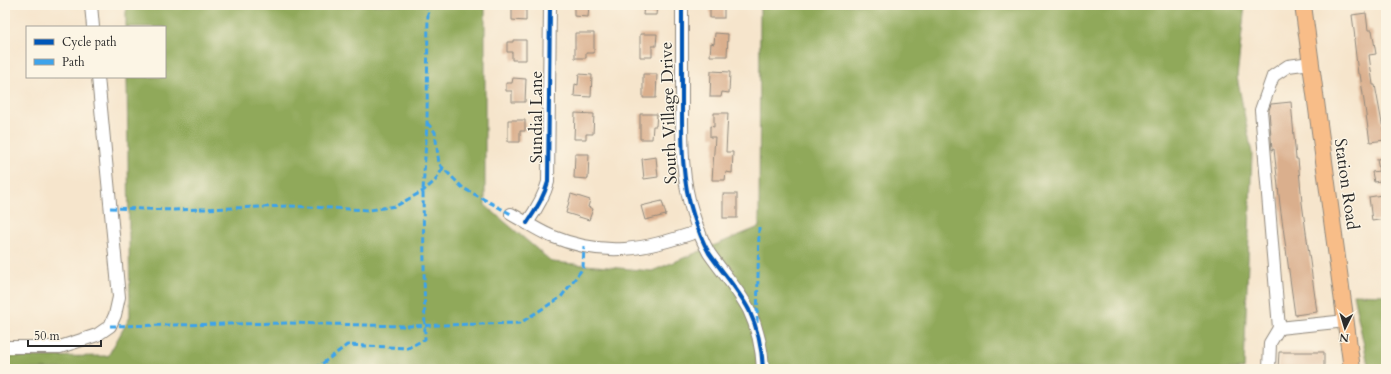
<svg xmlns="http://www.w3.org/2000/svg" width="1391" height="374" font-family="Cardo,serif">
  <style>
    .forest { fill: #90a95a; stroke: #5e6a42 }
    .building { fill: #daaf8d }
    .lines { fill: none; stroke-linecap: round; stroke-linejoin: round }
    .minor-casing { stroke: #90887c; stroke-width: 14 }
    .major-casing { stroke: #90887c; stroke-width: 18 }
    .minor { stroke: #fff; stroke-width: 12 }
    .major { stroke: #f8bd88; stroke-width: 16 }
    .quiet { stroke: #3ea3eb; stroke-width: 3; stroke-dasharray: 6 3; stroke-linecap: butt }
    .cycleway-casing { stroke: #fcf5e5; stroke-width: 6 }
    .cycleway { stroke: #0057b8; stroke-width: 4 }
    .labels { text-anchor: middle; stroke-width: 3; stroke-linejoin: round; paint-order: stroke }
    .street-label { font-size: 17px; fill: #2b2b2b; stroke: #fcf5e5 }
  </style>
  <rect width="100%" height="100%" fill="#fcf5e5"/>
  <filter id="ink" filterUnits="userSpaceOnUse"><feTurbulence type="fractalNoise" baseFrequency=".025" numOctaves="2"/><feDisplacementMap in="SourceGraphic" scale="8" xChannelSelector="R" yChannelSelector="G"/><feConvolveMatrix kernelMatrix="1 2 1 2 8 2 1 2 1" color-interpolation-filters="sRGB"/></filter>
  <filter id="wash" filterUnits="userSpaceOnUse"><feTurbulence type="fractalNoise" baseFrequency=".012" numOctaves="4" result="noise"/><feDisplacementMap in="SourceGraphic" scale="16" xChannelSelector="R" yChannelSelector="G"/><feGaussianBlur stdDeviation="0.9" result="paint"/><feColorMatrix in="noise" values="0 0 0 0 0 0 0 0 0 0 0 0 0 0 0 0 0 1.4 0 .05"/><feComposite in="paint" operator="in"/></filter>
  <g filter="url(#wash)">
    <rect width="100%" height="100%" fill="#f6e5cc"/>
    <g class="forest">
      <path d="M126,5H485V205L552,262L652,271L759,227L760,5H1245L1237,77L1252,153L1244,369H5V357L108,356L130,317L127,77H165V27H126Z"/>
      <path d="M1353,294L1386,295V369H1369Z"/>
    </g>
    <g id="blocks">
      <g class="building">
        <path d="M512,5H526V21L512,20Z"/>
        <path d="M574,5H589L588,17L574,16Z"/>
        <path d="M644,5H657L656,15H643Z"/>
        <rect x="710" y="5" width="14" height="13"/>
        <path d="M1366,13L1368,30H1372L1376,54L1369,55L1373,85H1375L1385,140L1370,142L1360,74H1358L1354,39L1355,38L1352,15Z"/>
        <path d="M575,33H594V53H586V58H575Z"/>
        <path d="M715,33L728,34L727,56H710L711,43L714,44Z"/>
        <path d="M640,34H657L656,46H652V57H640Z"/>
        <path d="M513,40H526V60H512V52H507V42H513Z"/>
        <path d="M711,71L730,72L729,93L722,92L721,97H710Z"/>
        <path d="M579,74L592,75L591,97L574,96L575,84L578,85Z"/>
        <path d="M643,74H657L656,98H643Z"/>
        <path d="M513,78L526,79L525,102H512V91H506V83H512Z"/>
        <path d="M1291,102L1296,159H1298L1302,203L1317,312L1295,315L1280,205L1274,149L1272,150L1269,110L1271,104Z"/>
        <path d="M575,113L594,114L593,134H586V139H574Z"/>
        <path d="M714,113H728L726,152H733L732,173L726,172L725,180H712L715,137H710V126L714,127Z"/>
        <path d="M640,114H657L656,126H653L652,139H640Z"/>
        <path d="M508,120H525V131H520V142H508Z"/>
        <path d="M575,154H589L588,179L574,178Z"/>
        <path d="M656,157L658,177L644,179L642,159Z"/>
        <path d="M1386,158V187H1381L1380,181L1374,182L1372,172L1379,171L1377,159Z"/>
        <path d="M571,194L590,200L588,207L593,209L589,220L566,213Z"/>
        <rect x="723" y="194" width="14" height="24"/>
        <path d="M1382,195L1385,219L1372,221L1369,197Z"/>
        <path d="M662,201L666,215L645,220L641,206Z"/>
        <path d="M1279,352H1324V369H1278Z"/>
      </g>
    </g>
  </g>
  <g filter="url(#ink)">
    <use href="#blocks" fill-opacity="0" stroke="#90887c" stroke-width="1"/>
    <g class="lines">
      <defs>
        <g id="minor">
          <path d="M91,5L93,27"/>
          <path d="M682,5C682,37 682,70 682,102C682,140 681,178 693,214C697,227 702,241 709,253C722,272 738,289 749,310C758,329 762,349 763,369"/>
          <path d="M1311,63L1288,66L1273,76L1261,110L1279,328L1346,321"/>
          <path d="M511,214C524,221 537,230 551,236C605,258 645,250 699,231"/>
          <path d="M527,223C536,210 544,197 548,182L550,5"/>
          <path d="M5,347H60L97,335L110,326L115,315L119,297L98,77"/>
          <path d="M1269,369L1270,343L1279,328"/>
        </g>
        <path id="major" d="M1303,5L1352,369"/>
      </defs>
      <use href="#minor" class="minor-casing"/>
      <use href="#major" class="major-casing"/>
      <use href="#minor" class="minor"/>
      <use href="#major" class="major"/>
      <g class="quiet">
        <path d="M427,123L435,132L439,164L463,188L511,214"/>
        <path d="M110,208L174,210L290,206L370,210L396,206L423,191L435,181L443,168"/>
        <path d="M757,323L759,227"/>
        <path d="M110,326L289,323L403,326L520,323L561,297L583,268L584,246"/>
        <path d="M315,369L347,345L408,348L425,339L423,191L427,123L428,5"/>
      </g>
      <defs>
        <g id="cycleway">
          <path d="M682,5C682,37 682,70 682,102C682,140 681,178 693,214C697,227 702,241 709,253C722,272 738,289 749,310C758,329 762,349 763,369"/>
          <path d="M527,223C536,210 544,197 548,182L550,5"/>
        </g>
      </defs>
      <use href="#cycleway" class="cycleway-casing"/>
      <use href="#cycleway" class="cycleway"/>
    </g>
  </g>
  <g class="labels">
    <g class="street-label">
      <text transform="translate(668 113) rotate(-92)" y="6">South Village Drive</text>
      <text transform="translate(536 117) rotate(-90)" y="6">Sundial Lane</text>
      <text transform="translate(1347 184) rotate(82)" y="6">Station Road</text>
    </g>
  </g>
  <rect width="1391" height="374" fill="none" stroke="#fcf5e5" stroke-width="20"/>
  <rect x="26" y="26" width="140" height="52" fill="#fcf5e5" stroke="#a8a49b"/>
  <rect x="34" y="39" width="20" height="6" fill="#0057b8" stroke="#a8a49b"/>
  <text x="62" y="46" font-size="12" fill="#2b2b2b">Cycle path</text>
  <rect x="34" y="59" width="20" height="6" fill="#3ea3eb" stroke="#a8a49b"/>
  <text x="62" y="66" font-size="12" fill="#2b2b2b">Path</text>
  <g transform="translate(1345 328) rotate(185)" stroke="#fcf5e5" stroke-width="3" paint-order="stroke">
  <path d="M0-3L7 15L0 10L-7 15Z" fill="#2b2b2b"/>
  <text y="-6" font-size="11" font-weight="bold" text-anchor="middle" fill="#2b2b2b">N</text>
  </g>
  <path d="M28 340v6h73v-6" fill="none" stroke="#2b2b2b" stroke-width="2"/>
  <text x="34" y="340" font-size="12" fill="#2b2b2b" stroke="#fcf5e5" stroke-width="3" paint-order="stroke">50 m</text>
</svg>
